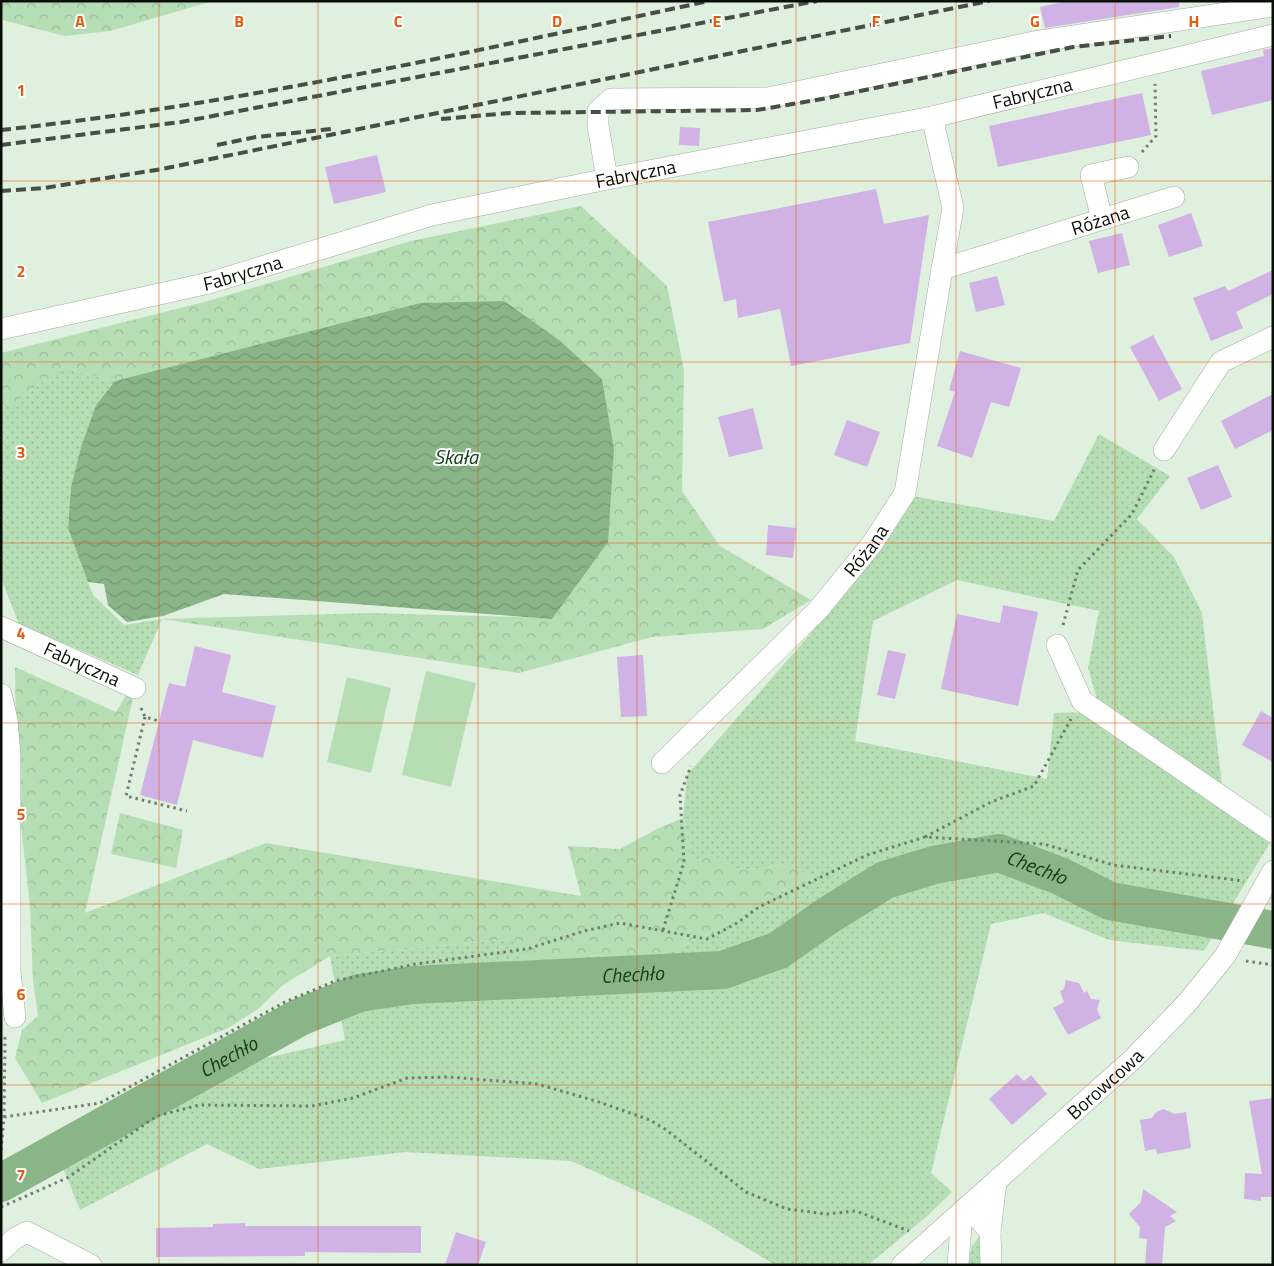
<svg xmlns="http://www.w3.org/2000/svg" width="1274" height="1266" font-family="'Titillium Web',sans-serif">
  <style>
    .grass { fill: url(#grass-dots) }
    .forest { fill: url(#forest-crowns) }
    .garden { fill: #b5deb5 }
    .water { fill: url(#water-waves) }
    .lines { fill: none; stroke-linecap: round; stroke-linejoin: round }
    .stream { stroke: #89b589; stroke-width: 6 }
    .river { stroke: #89b589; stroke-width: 38 }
    .building { fill: #d0b2e5 }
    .minor-casing { stroke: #9faf9e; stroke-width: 22 }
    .path { stroke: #727d72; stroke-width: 3; stroke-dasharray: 2.5 4; stroke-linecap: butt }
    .minor { stroke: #fff; stroke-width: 21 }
    .rail { stroke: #464e45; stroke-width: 4; stroke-dasharray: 10 5; stroke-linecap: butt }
    .grid { fill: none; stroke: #e8590c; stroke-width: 1; stroke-opacity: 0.55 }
    .labels { text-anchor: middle; stroke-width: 4; stroke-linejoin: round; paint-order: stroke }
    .street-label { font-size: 19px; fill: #090e09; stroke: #fff }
    .water-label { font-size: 20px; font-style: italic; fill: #114015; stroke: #fff }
    .grid-label { font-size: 16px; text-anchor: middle; font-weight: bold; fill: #e8590c; stroke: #fff; stroke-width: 4; stroke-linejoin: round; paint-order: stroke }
  </style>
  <defs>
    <pattern id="grass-dots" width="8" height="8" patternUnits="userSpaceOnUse" patternTransform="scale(1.25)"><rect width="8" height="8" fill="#b5deb5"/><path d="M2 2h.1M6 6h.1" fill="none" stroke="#9abd9a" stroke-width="1.8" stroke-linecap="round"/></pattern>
    <pattern id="forest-crowns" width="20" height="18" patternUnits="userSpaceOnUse" patternTransform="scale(1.25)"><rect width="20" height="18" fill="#b5deb5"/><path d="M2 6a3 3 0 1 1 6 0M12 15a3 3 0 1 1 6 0" fill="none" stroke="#9abd9a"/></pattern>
    <pattern id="water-waves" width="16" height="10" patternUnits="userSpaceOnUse" patternTransform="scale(1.25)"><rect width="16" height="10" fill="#89b589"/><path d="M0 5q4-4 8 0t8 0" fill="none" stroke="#759a75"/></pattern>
  </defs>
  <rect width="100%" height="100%" fill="#dff0de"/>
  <g class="grass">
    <path d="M62,367L115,381L96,405L81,447L71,487L68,528L93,595L124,625L162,619L138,675L19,624L1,578V394L11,405Z"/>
    <path d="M1099,434L1170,476L1137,519L1174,557L1202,613L1222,786L1099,707L1088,668L1099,611L957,580L873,621L855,741L1047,779L1054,713L1092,712L1273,838L1204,951L1109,940L1044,913L991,924L931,1173L952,1192L926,1217L868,1265H775L699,1219L571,1161L405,1152L259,1169L207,1144L80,1210L61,1163L220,1074L244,1063L345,1040L330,956L512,939L583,955L650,957L675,950L735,920L755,904L813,876L782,865L740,870L711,855L693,862L683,818L687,775L834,607L912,496L1054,521Z"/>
    <path d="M981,1234L983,1265H967L972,1246Z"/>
  </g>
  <g class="forest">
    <path d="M2,1H213L110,31L65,36L3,20Z"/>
    <path d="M581,206L667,286L684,371L682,491L720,546L811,600L763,629L652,637L519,673L162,619L370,613L552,618L420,303L115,381L62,367L11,405L1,394V353L208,301L411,241Z"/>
    <path d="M15,667L116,712L138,675L85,913L266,843L581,896L568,846L620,849L657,829L683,818L693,862L711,855L740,870L782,865L813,876L755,904L735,920L675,950L650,957L584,955L574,969L537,974L512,939L330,956L283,985L258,1009L228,1028L42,1103L15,1058L22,1030L38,1016L33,981L30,907L17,788Z"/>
    <path d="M120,813L183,830L176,868L111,854Z"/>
  </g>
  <g class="garden">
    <path d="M426,671L476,683L451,787L402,775Z"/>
    <path d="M347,677L391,688L371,773L327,762Z"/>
  </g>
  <path class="water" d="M504,301L559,340L602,379L614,449L608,542L552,619L224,594L163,616L127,622L108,605L104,584L88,582L68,528L71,487L81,447L96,405L115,381L420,303Z"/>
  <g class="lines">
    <path class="stream" d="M173,1073L175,1085"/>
    <path class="river" id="s1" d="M1,1183L300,1017L359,993L413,985L723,970L779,950L827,916L885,880L934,865L999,853L1060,876L1110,901L1273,930"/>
  </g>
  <g class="building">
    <path d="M1067,1H1179V7L1045,28L1040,7Z"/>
    <path d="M1273,48V100L1212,115L1201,71L1264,56L1263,50Z"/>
    <path d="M1142,93L1151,135L998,167L989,126Z"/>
    <path d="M680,127L700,128L699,146L679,145Z"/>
    <path d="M377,155L386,192L334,204L325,167Z"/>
    <path d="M876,189L884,224L929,215L910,343L791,366L780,309L738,318L736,299L724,302L708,222Z"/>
    <path d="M1191,213L1203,246L1169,257L1158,225Z"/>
    <path d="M1122,233L1130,265L1098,273L1089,241Z"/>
    <path d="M1273,270V294L1236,312L1243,328L1211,341L1193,298L1225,286L1228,291Z"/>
    <path d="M997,276L1005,305L976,312L969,283Z"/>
    <path d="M1153,335L1182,389L1159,401L1130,347Z"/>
    <path d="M960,351L1021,368L1009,407L991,402L972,458L937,446L955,392L949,390Z"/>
    <path d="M1273,394V430L1235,449L1221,421Z"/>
    <path d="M753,408L763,449L729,457L718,417Z"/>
    <path d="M847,420L880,432L867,467L834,455Z"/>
    <path d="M1218,465L1232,497L1201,510L1187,478Z"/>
    <path d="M768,525L796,528L793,558L766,555Z"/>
    <path d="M1003,605L1038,612L1018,706L941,689L957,614L1000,623Z"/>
    <path d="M195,646L231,655L222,692L276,706L263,758L193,740L177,805L140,795L169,683L185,687Z"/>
    <path d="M888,650L906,654L895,699L877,695Z"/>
    <path d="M643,655L647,716L621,717L617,657Z"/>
    <path d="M1261,711L1273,718V762L1242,745Z"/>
    <path d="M1066,980L1079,983L1084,993L1087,991L1091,999L1100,1000L1097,1009L1101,1018L1068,1035L1053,1008L1064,1002L1060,991L1064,989Z"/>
    <path d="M1017,1074L1024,1081L1031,1075L1047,1094L1012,1125L989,1099Z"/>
    <path d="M1273,1098V1197H1261V1201L1244,1199L1245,1173L1262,1174L1249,1101Z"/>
    <path d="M1163,1109L1175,1114L1186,1112L1191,1148L1157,1154L1156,1149L1145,1151L1140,1120L1152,1118L1155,1113Z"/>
    <path d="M1143,1189L1177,1212L1170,1216L1176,1221L1165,1227L1162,1265H1145L1147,1239L1139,1238L1140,1227L1129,1214L1141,1202Z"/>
    <path d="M245,1223V1226H421V1253L305,1252V1256L156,1257V1228L213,1227V1224Z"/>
    <path d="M456,1232L486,1242L478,1265H445Z"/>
  </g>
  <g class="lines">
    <defs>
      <g id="minor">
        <path id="s2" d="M932,117L953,208L942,269L1174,197"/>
        <path d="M607,179L598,125V111L611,99L768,98L1034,42L1273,6"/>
        <path d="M1102,219L1091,175L1128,167"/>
        <path id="s3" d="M1,329L209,283L432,215L607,179L932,117L1273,35"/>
        <path d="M1164,450L1221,362L1273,337"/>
        <path id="s4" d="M1,627L135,688"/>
        <path d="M1057,645L1082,701L1273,832"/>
        <path d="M1,694L7,720L10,756V972L15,1017"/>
        <path id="s5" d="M662,763L818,610L872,544L905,493L942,269"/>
        <path d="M969,1207L990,1232L991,1265"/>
        <path d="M990,1232L996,1182"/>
        <path d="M1,1251L14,1239L27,1232L91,1265"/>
        <path id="s6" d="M902,1265L1133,1059L1186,1004L1225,956L1273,871"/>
        <path d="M958,1265L962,1213"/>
      </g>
    </defs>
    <use href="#minor" class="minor-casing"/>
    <g class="path">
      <path d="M1142,152L1156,136L1155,84"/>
      <path d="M1063,625L1078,570L1132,514L1155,468"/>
      <path d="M141,708L145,717L159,721"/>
      <path d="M145,717L126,796L187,811"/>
      <path d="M925,837L991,802L1034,786L1071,719"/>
      <path d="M663,930L684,862L680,795L691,766"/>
      <path d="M1246,961L1273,965"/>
      <path d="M4,1117L100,1103L285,1002L335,981L416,964L527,949L584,931L620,923L707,939L737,923L759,907L867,855L925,837L1044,844L1113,865L1244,881"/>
      <path d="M1,1150L4,1117L5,1036"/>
      <path d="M1,1207L67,1178L157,1116L199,1105L312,1106L353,1098L407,1078L449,1077L537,1084L596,1101L650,1120L665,1129L746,1192L787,1209L827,1214L856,1211L909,1231"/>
    </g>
    <use href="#minor" class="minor"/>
    <g class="rail">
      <path d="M441,119L510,113L757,110L822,99L1073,47L1171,36"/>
      <path d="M1,130C240,104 475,51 709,1"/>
      <path d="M1,145L181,122L817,1"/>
      <path d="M217,145L256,137L331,129"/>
      <path d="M1,191L44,188L162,169L989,1"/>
    </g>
  </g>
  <path class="grid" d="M159,1V1265M318,1V1265M478,1V1265M637,1V1265M796,1V1265M956,1V1265M1115,1V1265M1,181H1273M1,362H1273M1,543H1273M1,723H1273M1,904H1273M1,1085H1273"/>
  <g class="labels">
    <g class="street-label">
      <text dy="7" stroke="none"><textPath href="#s3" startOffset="1059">Fabryczna</textPath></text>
      <text dy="7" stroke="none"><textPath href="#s3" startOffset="654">Fabryczna</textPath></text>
      <text dy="7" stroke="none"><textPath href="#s2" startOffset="321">Różana</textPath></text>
      <text dy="7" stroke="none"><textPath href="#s3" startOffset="248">Fabryczna</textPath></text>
      <text dy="7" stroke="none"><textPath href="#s5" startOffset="295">Różana</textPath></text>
      <text dy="7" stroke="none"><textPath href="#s4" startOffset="89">Fabryczna</textPath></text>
      <text dy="7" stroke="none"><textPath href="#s6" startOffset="272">Borowcowa</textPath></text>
    </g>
    <g class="water-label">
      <text x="456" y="464">Skała</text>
      <text dy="7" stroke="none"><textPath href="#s1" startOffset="1115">Chechło</textPath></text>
      <text dy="7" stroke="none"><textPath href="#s1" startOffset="680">Chechło</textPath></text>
      <text dy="7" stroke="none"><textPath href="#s1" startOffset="260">Chechło</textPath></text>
    </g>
  </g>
  <g class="grid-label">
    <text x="80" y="27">A</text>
    <text x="239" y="27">B</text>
    <text x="398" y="27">C</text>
    <text x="557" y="27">D</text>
    <text x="717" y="27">E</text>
    <text x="876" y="27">F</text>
    <text x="1035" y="27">G</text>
    <text x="1194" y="27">H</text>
    <text x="21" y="96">1</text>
    <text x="21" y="277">2</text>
    <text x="21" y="458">3</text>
    <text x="21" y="639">4</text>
    <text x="21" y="820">5</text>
    <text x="21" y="1000">6</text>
    <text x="21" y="1181">7</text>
  </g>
  <rect width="1274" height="1266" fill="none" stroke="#090e09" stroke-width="5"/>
</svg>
